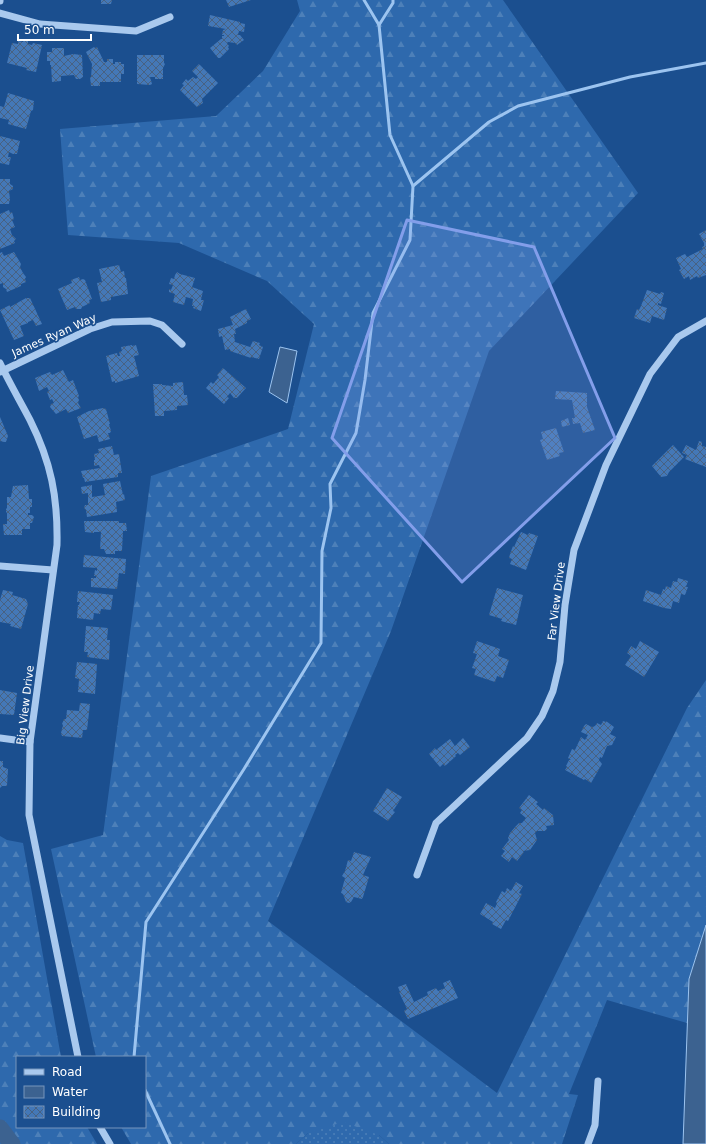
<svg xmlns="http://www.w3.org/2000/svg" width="706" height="1144" font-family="'DejaVu Sans',sans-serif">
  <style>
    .forest { fill: url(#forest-firs) }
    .park { fill: url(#park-dots) }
    .water { fill: #3c6290; stroke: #9cc4f0 }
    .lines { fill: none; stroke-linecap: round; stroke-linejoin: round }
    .stream { stroke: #9cc4f0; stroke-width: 3 }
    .river { stroke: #3c6290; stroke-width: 17 }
    .building { fill: url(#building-cross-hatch) }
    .minor { stroke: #a9c9ee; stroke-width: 7 }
    .marked { fill: #839eea; fill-opacity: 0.2; stroke: #839eea; stroke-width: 3; stroke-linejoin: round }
    .labels { text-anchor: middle; stroke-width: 3.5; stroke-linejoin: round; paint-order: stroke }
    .street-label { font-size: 11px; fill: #fff; stroke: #1b4f8f }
  </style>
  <defs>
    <pattern id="forest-firs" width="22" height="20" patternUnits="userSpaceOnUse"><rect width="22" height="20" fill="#2e69ad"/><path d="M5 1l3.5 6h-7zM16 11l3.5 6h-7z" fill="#4d80b9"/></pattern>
    <pattern id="park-dots" width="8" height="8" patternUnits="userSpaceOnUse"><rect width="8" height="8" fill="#2e69ad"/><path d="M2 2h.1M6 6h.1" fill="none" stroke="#4d80b9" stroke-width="1.8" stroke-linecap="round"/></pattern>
    <pattern id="building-cross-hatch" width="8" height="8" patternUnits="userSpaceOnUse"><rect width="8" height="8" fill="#4478b7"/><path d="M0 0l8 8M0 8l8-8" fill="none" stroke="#486282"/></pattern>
  </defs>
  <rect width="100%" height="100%" fill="#1b4f8f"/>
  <g class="forest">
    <path d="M297,0H503L638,193L489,351L391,631L268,921L497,1093L687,708L706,680V925L689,979L687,1023L607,1000L569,1094L578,1095L562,1144H389L379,1135L308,1133L296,1144H131L121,1127H145V1057H96L51,849L103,835L151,476L288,429L314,324L267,281L179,243L68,235L60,129L216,116L263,71L300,11Z"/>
    <path d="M0,836L7,840L23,843L61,1057H17V1127H87L97,1144H0Z"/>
  </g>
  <path class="park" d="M343,1122L379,1135L389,1144H296L308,1133Z"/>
  <g class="water">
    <path d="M280,347L297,351L287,403L269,392Z"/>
    <path d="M706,925V1144H683L689,979Z"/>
  </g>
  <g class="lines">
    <g class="stream">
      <path d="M364,0L379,25"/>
      <path d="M393,0V3L379,25L390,135L413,186"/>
      <path d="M134,1057L146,922L244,769L321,643L322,551L331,508L330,484L356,433L365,380L373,313L410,240L413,186L489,122L518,106L630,77L706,63"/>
      <path d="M145,1090L170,1144"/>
    </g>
    <path class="river" d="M0,1128L12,1144"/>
  </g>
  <g class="building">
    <path d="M101,0H112L111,4H101Z"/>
    <path d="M226,0H251L229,7Z"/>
    <path d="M210,15L240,22V23L245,24L244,32L239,31L238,35H240L244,40L237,45L235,43L228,42L227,43L229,46L228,47L229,49L220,58H218L210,48L221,39H222V36H224V35H222L223,30L226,29L208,26Z"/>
    <path d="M24,40L28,41V44L32,45L33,43L42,45L36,72L26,70L27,68L7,63L12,43L18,44V41L23,42Z"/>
    <path d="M94,47L95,48L97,47L104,62H107V59H113V64H115V62H121V64H124V74H121V82H100V86H91L90,77H91L92,64L86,52Z"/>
    <path d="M52,48H64V56L73,54L82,55L83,77L80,79H76L74,75L61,76V81L52,82L51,65H50V61H47V52H52Z"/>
    <path d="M137,55H164V63L165,64L163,68V79H155V77H150L152,84L150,85L137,84Z"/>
    <path d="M199,64L218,83L202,99L203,103L197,107L180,90L184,85L182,84L186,79L188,81L193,77L196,79L198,77L192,71Z"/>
    <path d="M8,93L34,101L33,110L31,111L26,129L8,124L9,120L0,118V106L4,107Z"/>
    <path d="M0,136L20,141L17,154H13L9,152L8,157H11L9,165L0,163Z"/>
    <path d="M0,179H10V184L13,186V189L9,191L10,199L9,204H0Z"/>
    <path d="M9,210L10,213L12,212L14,219L12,220L15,227L10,229L12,235L16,239L14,241L15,243L0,249V214Z"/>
    <path d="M706,230V275L698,278L697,276L690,280L689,276L684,279L679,270L681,269L676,258L685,254L687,257L703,249L702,247L704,246V243L699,234Z"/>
    <path d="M2,252L4,256L14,252L21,264L20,267L23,273L26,277L25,279L26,282L21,284V286L7,292L6,289L3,287V283L0,284V253Z"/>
    <path d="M119,265L121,272L124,271L125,278H126L128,294L111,297V300L101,302L97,283L102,282L99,269Z"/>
    <path d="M177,272L180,274L195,278L192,287L203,291L201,300H204L201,311L193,308L194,306H192L193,299L186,297L184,305L173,302L175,294L169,292V289L171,290L173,285L169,284L171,278L174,279L175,275Z"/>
    <path d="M79,277L80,280L83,279L85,280L92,299L89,300L90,303L82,307L81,309H76L75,307L67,310L58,289L72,283L71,280Z"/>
    <path d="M647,290L660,294L661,292L664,293L661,304L658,303V305L667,308L664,320L652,316L650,323L634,318L637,309L639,310L641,306Z"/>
    <path d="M26,298H30L42,324L36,326L33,320L28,322V323L20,326L24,336L14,340L0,310L10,305V307Z"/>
    <path d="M246,309L251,319L247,321V323L235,329L236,334H234L235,342L250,347L253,341L260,343L259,345L263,347L259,359L251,357V358L230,351V349L225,350L222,336L219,337L218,329L233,325L230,317Z"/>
    <path d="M132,345V346L136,345L139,355L134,356L139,376L115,383V381L112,382L106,356L117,353L118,356H120L119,352L122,351L121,347Z"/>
    <path d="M223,368L246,388L237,398H234L230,393L227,397L229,398L224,404L206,388L211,382L213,384L219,377L217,375Z"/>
    <path d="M63,370L69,382L73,380L79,396L78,397L79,400L78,403L81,408L68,413L66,409L56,414L50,407L51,404L54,403L52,399L50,400L47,392L49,391L47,387L39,391L35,378L50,372L52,375Z"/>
    <path d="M183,382L184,395H187L188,405L177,406V410L164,411V416H155L153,384H162V385L173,386V383Z"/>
    <path d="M556,391L587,393V407L595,430L583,433L580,423L573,424L572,418H575L572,400L555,399Z"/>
    <path d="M103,408L106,409L110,424H109L111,431L110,433H108L110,439L99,442L97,435L84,439L77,417L89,411Z"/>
    <path d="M0,417L8,436L6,442H4L0,441Z"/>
    <path d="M568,418L570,425L562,427L561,421Z"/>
    <path d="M556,428L564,452L559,453L560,456L547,460L540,440L543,439L541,432Z"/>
    <path d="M699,441L702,442V446L706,447V467L685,459L687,455L682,453L686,445L696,450Z"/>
    <path d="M673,445L684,457L669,472L667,476L661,477L652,466Z"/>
    <path d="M112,446L114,455L119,454L122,473H118V477L85,482L84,478H83L81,471L100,468L99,465L94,466V460H95L94,454L99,453L98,449Z"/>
    <path d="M120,481L123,495L124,494L125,500L116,502L117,512L87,517L86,510L84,508L85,505H88V493L82,494L81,487L92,485V497L105,495L103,484Z"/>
    <path d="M28,485L29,499H32V507H30V513H28V515H32L34,517L32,523H30V529H22V535H4L3,524H7V513L6,512V509L7,508V497H11L13,486Z"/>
    <path d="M84,521H119V523H126L127,531H123L122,551H115V554H106L104,549H100L101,532H94V533L85,532Z"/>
    <path d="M521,532L528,535L529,533L538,536L526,570L510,564L512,559L509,558L510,554L513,546L514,547Z"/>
    <path d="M84,555L126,559L125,574L119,573L117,589L91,587V578H96V576H94L95,570L97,571V568L83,567Z"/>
    <path d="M678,578L688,581L686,587H688L685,595L681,594L679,603L673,601L671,609L664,608L643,601L646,590L661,595L663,589L665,590L666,586L671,588L673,581L677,582Z"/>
    <path d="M497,588L523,595L516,625L501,621L502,619L489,615Z"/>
    <path d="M3,590L13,592L12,595L26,599L28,604L21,629L10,626L11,624L0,622V600Z"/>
    <path d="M78,591L113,595L111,610L101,609L100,614L94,613L93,620L77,618L78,605H79L80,602H77Z"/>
    <path d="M86,626L108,628L107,640H110L109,660L87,657L88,652H84Z"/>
    <path d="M477,641L500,649L498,656L509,660L503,678L497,676L495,682L474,675L476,669L472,668L477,654L473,653Z"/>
    <path d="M640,641L659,652L644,677L625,665L631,656L627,653L631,646L636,649Z"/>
    <path d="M77,662L97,664L95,694L78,692L79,679L75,678Z"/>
    <path d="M0,690L17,693L14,715L0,714Z"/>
    <path d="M80,703L90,704L87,730H83L82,738L62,736L61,733L63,725L62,724L64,719H66L67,710L79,711Z"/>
    <path d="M603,721L606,722V721L614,727L610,734L616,737L612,745L607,746L602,758L600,757L599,760L602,764L591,783L585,779L584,780L565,770L567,767L566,766L569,760H571L568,758L572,749L575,750L581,737L585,740L588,735L581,732L584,726L586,724L592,727L595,726L597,723L601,725Z"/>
    <path d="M463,738L470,747L460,755L458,753L455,755L456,756L445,766L443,764L440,767L429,754L435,748L436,750L450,739L455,746Z"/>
    <path d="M0,761H3V767L8,769L7,786H2L0,788Z"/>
    <path d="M387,788L402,797L393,811L395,812L388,821L373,811Z"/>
    <path d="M529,795L538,802L536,804L543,810L544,808L553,815L554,825L546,826L547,829L545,831H537L535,833L537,840L530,850L523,851L524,852L517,861L512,857L509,862L501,856L505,851L502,849L509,840L508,838L510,833L516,826L519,823H522L526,818L520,813L522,810L519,808Z"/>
    <path d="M354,852L371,857L363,875L369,877L363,897L362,899L354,897L351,902L349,903L346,902L343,894L341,893L345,878L342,876L345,871L348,860L351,861Z"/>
    <path d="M516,882L523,886L519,893L522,894L508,921L506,920L501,929L492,924L493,922L480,914L486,903L495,908L497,903L496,902L502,891L505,893L507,888L511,891Z"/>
    <path d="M450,980L458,998L408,1019L404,1011L407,1009L399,992H400L398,987L406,984L414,1002L428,995L427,992L436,988L438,991L445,988L443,983Z"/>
  </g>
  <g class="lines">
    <g class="minor">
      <path d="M0,1V0"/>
      <path d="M0,13L40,24L136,31L170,17"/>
      <path d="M0,363C9,382 20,401 30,420C51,462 58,497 57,545L30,742L29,815L78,1057"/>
      <path d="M0,372L90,329L112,322L150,321L162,325L182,344"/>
      <path d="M0,566L53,570"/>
      <path d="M0,738L30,742"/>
      <path d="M417,875L436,823L527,738L542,716L553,691L560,662L565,605L574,550L606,465L650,374L678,337L706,321"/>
      <path d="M100,1127L110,1144"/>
      <path d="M588,1144L595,1125L598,1081"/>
    </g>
  </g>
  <path class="marked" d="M407,220L534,247L615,438L462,582L332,438Z"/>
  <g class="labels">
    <g class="street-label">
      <text transform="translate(54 335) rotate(-24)" y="4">James Ryan Way</text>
      <text transform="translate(556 601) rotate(-83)" y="4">Far View Drive</text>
      <text transform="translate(25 705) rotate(-83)" y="4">Big View Drive</text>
    </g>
  </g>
  <rect x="16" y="1056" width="130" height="72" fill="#1b4f8f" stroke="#7695bc"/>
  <rect x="24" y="1069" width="20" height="6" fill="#a9c9ee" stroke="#7695bc"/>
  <text x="52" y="1076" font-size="12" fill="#ffffff">Road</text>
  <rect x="24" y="1086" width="20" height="12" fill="#3c6290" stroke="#7695bc"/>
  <text x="52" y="1096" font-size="12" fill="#ffffff">Water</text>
  <rect x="24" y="1106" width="20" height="12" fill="url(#building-cross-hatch)" stroke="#7695bc"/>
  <text x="52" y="1116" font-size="12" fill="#ffffff">Building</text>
  <path d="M18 34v6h73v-6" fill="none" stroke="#ffffff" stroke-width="2"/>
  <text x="24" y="34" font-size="12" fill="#ffffff" stroke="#1b4f8f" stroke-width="3" paint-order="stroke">50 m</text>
</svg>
